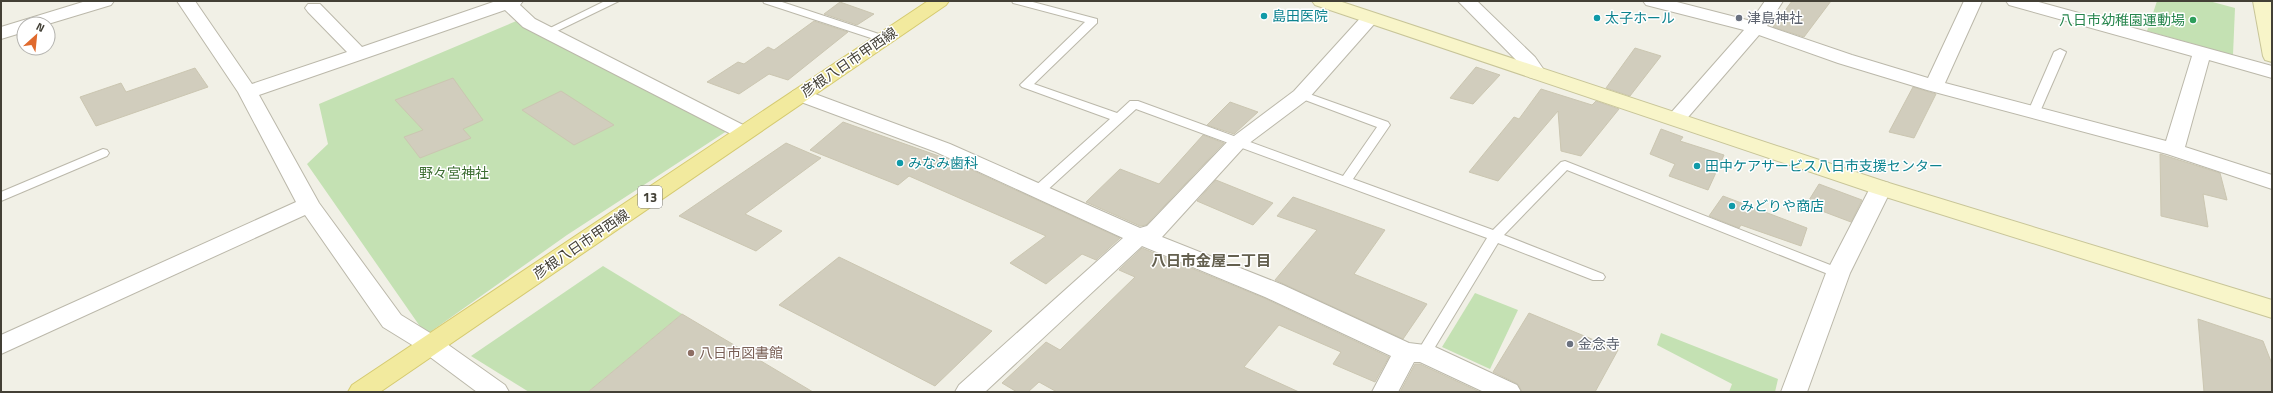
<svg xmlns="http://www.w3.org/2000/svg" width="2273" height="393" font-family="'Titillium Web','Noto Sans JP',sans-serif">
  <style>
    .green { fill: #c4e1b3 }
    .building { fill: #d1cdbd; stroke: #cbc6b1 }
    .lines { fill: none; stroke-linecap: round; stroke-linejoin: round }
    .lane-casing { stroke: #bbb8aa; stroke-width: 2 }
    .street-casing { stroke: #bbb8aa; stroke-width: 2 }
    .secondary-casing { stroke: #c8c598; stroke-width: 2 }
    .primary-casing { stroke: #d5ca70; stroke-width: 2 }
    .lane { fill: #fff; fill-rule: evenodd }
    .street { fill: #fff; fill-rule: evenodd }
    .secondary { fill: #f8f5c9; fill-rule: evenodd }
    .primary { fill: #f2ea9e; fill-rule: evenodd }
    .culture-dot { fill: #0f9aa8; stroke: #fff; stroke-width: 1.5 }
    .worship-dot { fill: #6b7280; stroke: #fff; stroke-width: 1.5 }
    .leisure-dot { fill: #2e9e5b; stroke: #fff; stroke-width: 1.5 }
    .education-dot { fill: #8d6e63; stroke: #fff; stroke-width: 1.5 }
    .labels { text-anchor: middle; stroke-width: 3; stroke-linejoin: round; paint-order: stroke }
    .shield { fill: #fff; stroke: #7b7972; stroke-width: 1 }
    .shield-label { font-size: 13px; font-weight: bold; fill: #434036 }
    .culture-label { font-size: 14px; fill: #0d838f; stroke: #fff; text-anchor: start }
    .worship-label { font-size: 14px; fill: #5b616d; stroke: #fff; text-anchor: start }
    .leisure-label { font-size: 14px; fill: #27864d; stroke: #fff; text-anchor: end }
    .street-label { font-size: 14px; fill: #434036; stroke: #fff }
    .park-label { font-size: 14px; fill: #3c6d31; stroke: #fff }
    .education-label { font-size: 14px; fill: #785e54; stroke: #fff; text-anchor: start }
    .neighbourhood-label { font-size: 15px; font-weight: bold; fill: #64604f; stroke: #fff }
  </style>
  <rect width="100%" height="100%" fill="#f1f0e6"/>
  <g class="green">
    <path d="M2157,1H2209L2235,8L2233,55L2147,31Z"/>
    <path d="M521,19L733,127L567,235L426,335L307,164L328,144L319,104Z"/>
    <path d="M603,266L682,314L588,392H529L471,356Z"/>
    <path d="M1475,293L1518,310L1490,369L1442,347Z"/>
    <path d="M1661,333L1778,379L1775,392H1729L1732,384L1657,345Z"/>
  </g>
  <g class="building">
    <path d="M1792,1H1831L1804,37L1773,27Z"/>
    <path d="M840,2L874,14L857,25L824,14Z"/>
    <path d="M814,21L848,32L788,80L769,74L739,94L707,82L738,62L744,64L768,47L774,50Z"/>
    <path d="M1635,48L1661,56L1630,96L1606,88Z"/>
    <path d="M1476,67L1500,75L1473,104L1450,98Z"/>
    <path d="M195,68L208,87L96,126L80,97L121,83L126,92Z"/>
    <path d="M453,78L483,120L463,129L471,138L420,158L404,137L423,130L395,100Z"/>
    <path d="M1913,87L1936,94L1914,138L1889,132Z"/>
    <path d="M1541,89L1592,105L1596,101L1619,109L1581,156L1561,151L1558,111L1498,181L1469,172L1514,117L1519,119Z"/>
    <path d="M561,91L614,125L574,145L522,110Z"/>
    <path d="M1230,102L1258,112L1234,134L1207,125Z"/>
    <path d="M843,122L950,160L1120,238L1096,260L1082,254L1046,284L1010,263L1046,236L909,176L898,185L810,150Z"/>
    <path d="M1661,129L1683,137L1680,141L1724,155L1708,190L1669,176L1675,164L1650,154Z"/>
    <path d="M1203,135L1224,143L1146,225L1140,226L1086,202L1120,169L1159,184Z"/>
    <path d="M786,143L821,158L745,214L782,231L756,251L679,216Z"/>
    <path d="M2160,154L2220,173L2227,200L2203,194L2208,227L2161,216Z"/>
    <path d="M1216,180L1273,203L1253,225L1197,201Z"/>
    <path d="M1819,184L1862,200L1851,222L1806,205Z"/>
    <path d="M1723,196L1807,228L1801,246L1741,225L1739,228L1709,216Z"/>
    <path d="M1293,197L1385,230L1354,274L1427,304L1403,339L1275,280L1317,230L1277,216Z"/>
    <path d="M1142,248L1264,298L1389,357L1375,382L1333,364L1341,352L1279,325L1244,367L1299,392H1057L1039,382L1028,392H1017L1002,383L1046,342L1060,350L1135,277L1119,270Z"/>
    <path d="M839,257L992,331L935,386L779,305Z"/>
    <path d="M1529,313L1618,350L1595,392H1522L1518,384L1493,372Z"/>
    <path d="M682,314L813,392H588Z"/>
    <path d="M2198,319L2263,341L2272,364V392H2204Z"/>
    <path d="M1415,364H1420L1480,392H1400Z"/>
  </g>
  <g class="lines">
    <defs>
      <g id="lane">
        <path d="M605,1H619L551,34L547,35L542,32Z"/>
        <path d="M763,1H779L888,37L889,39L884,42L880,41L764,3Z"/>
        <path d="M1012,1H1029L1097,19V23L1034,84L1117,113L1130,101H1138L1343,176L1377,127L1297,97L1295,95L1301,91L1388,122L1390,125L1353,179L1493,230L1561,162L1565,161L1843,270L1845,273L1843,276H1833L1567,170L1504,235L1603,274L1605,277L1603,280H1593L1498,243L1429,357L1424,358L1419,357L1416,353L1419,349L1487,238L1136,109L1043,194H1033L1032,191L1033,188L1110,119L1022,87L1020,85L1022,83L1085,22L1013,3Z"/>
        <path d="M2060,49L2066,52L2039,114L2037,117H2029L2027,114L2054,52Z"/>
        <path d="M103,149L107,150L109,153L107,156L1,201V192Z"/>
      </g>
      <g id="street">
        <path d="M86,1H114L111,5L48,24H24V32L1,39V27Z"/>
        <path d="M177,1H195L252,84L347,52L308,12L305,8L308,4H320L362,47L496,1H523L520,5L535,19L751,129L754,133L751,137L744,139L737,137L523,27L505,10L259,95L319,203L401,315L440,339L505,385L509,392H477L422,351L383,327L305,215L1,354V335L296,202L238,92Z"/>
        <path d="M1458,1H1477L1535,57L1546,73L1543,77L1536,79L1529,77L1521,65Z"/>
        <path d="M1643,1H1673L1751,21L1765,1H1783L1767,26L1852,55L1928,78L1964,1H1982L1945,83L2166,141L2192,56L2009,5L2006,1H2035L2272,66V78L2209,60L2185,147L2272,175V189L2167,154L1927,90L1838,63L1759,35L1683,123L1676,125L1669,123L1666,119L1669,115L1744,30L1646,5Z"/>
        <path d="M1370,13L1376,14L1379,18L1376,22L1308,99L1244,147L1162,237L1283,285L1409,343L1433,346L1517,385L1521,392H1484L1420,362H1414L1398,392H1372L1391,356L1265,297L1142,246L985,392H955L959,385L1123,238L936,152L793,99L790,95L793,91L800,89L807,91L950,144L1140,228L1147,226L1230,139L1294,91L1364,14Z"/>
        <path d="M1881,181L1889,183L1892,188L1850,273L1807,392H1781L1826,273L1870,188L1873,183Z"/>
      </g>
      <g id="secondary">
        <path d="M1312,1H1339L1889,183L2272,300V318L1873,193L1315,5Z"/>
        <path d="M2253,1H2271L2272,62L2265,60L2263,56Z"/>
      </g>
      <path id="primary" d="M928,1H949L946,5L380,392H348L352,385Z"/>
    </defs>
    <use href="#lane" class="lane-casing"/>
    <use href="#street" class="street-casing"/>
    <use href="#secondary" class="secondary-casing"/>
    <use href="#primary" class="primary-casing"/>
    <use href="#lane" class="lane"/>
    <use href="#street" class="street"/>
    <use href="#secondary" class="secondary"/>
    <use href="#primary" class="primary"/>
  </g>
  <g class="culture-dot">
    <circle cx="1264" cy="16" r="4"/>
    <circle cx="1597" cy="18" r="4"/>
    <circle cx="900" cy="163" r="4"/>
    <circle cx="1697" cy="166" r="4"/>
    <circle cx="1732" cy="206" r="4"/>
  </g>
  <g class="worship-dot">
    <circle cx="1739" cy="18" r="4"/>
    <circle cx="1570" cy="344" r="4"/>
  </g>
  <circle class="leisure-dot" cx="2193" cy="20" r="4"/>
  <circle class="education-dot" cx="691" cy="353" r="4"/>
  <g class="labels">
    <rect class="shield" x="638" y="186" width="24" height="22" rx="3"/>
    <g class="shield-label">
      <text x="650" y="202">13</text>
    </g>
    <g class="culture-label">
      <text x="1272" y="21">島田医院</text>
      <text x="1605" y="23">太子ホール</text>
      <text x="908" y="168">みなみ歯科</text>
      <text x="1705" y="171">田中ケアサービス八日市支援センター</text>
      <text x="1740" y="211">みどりや商店</text>
    </g>
    <g class="worship-label">
      <text x="1747" y="23">津島神社</text>
      <text x="1578" y="349">金念寺</text>
    </g>
    <g class="leisure-label">
      <text x="2185" y="25">八日市幼稚園運動場</text>
    </g>
    <g class="street-label">
      <text transform="translate(849 62) rotate(-34)" y="5">彦根八日市甲西線</text>
      <text transform="translate(581 244) rotate(-34)" y="5">彦根八日市甲西線</text>
    </g>
    <g class="park-label">
      <text x="454" y="178">野々宮神社</text>
    </g>
    <g class="education-label">
      <text x="699" y="358">八日市図書館</text>
    </g>
    <g class="neighbourhood-label">
      <text x="1211" y="266">八日市金屋二丁目</text>
    </g>
  </g>
  <rect width="2273" height="393" fill="none" stroke="#434036" stroke-width="4"/>
  <g transform="translate(36 36) rotate(27)"><circle r="19" fill="#ffffff" stroke="#b4b3af"/>
  <path d="M0-3L7 15L0 10L-7 15Z" fill="#e06a2d"/>
  <text y="-6" font-size="11" font-weight="bold" text-anchor="middle" fill="#434036">N</text>
  </g>
</svg>
